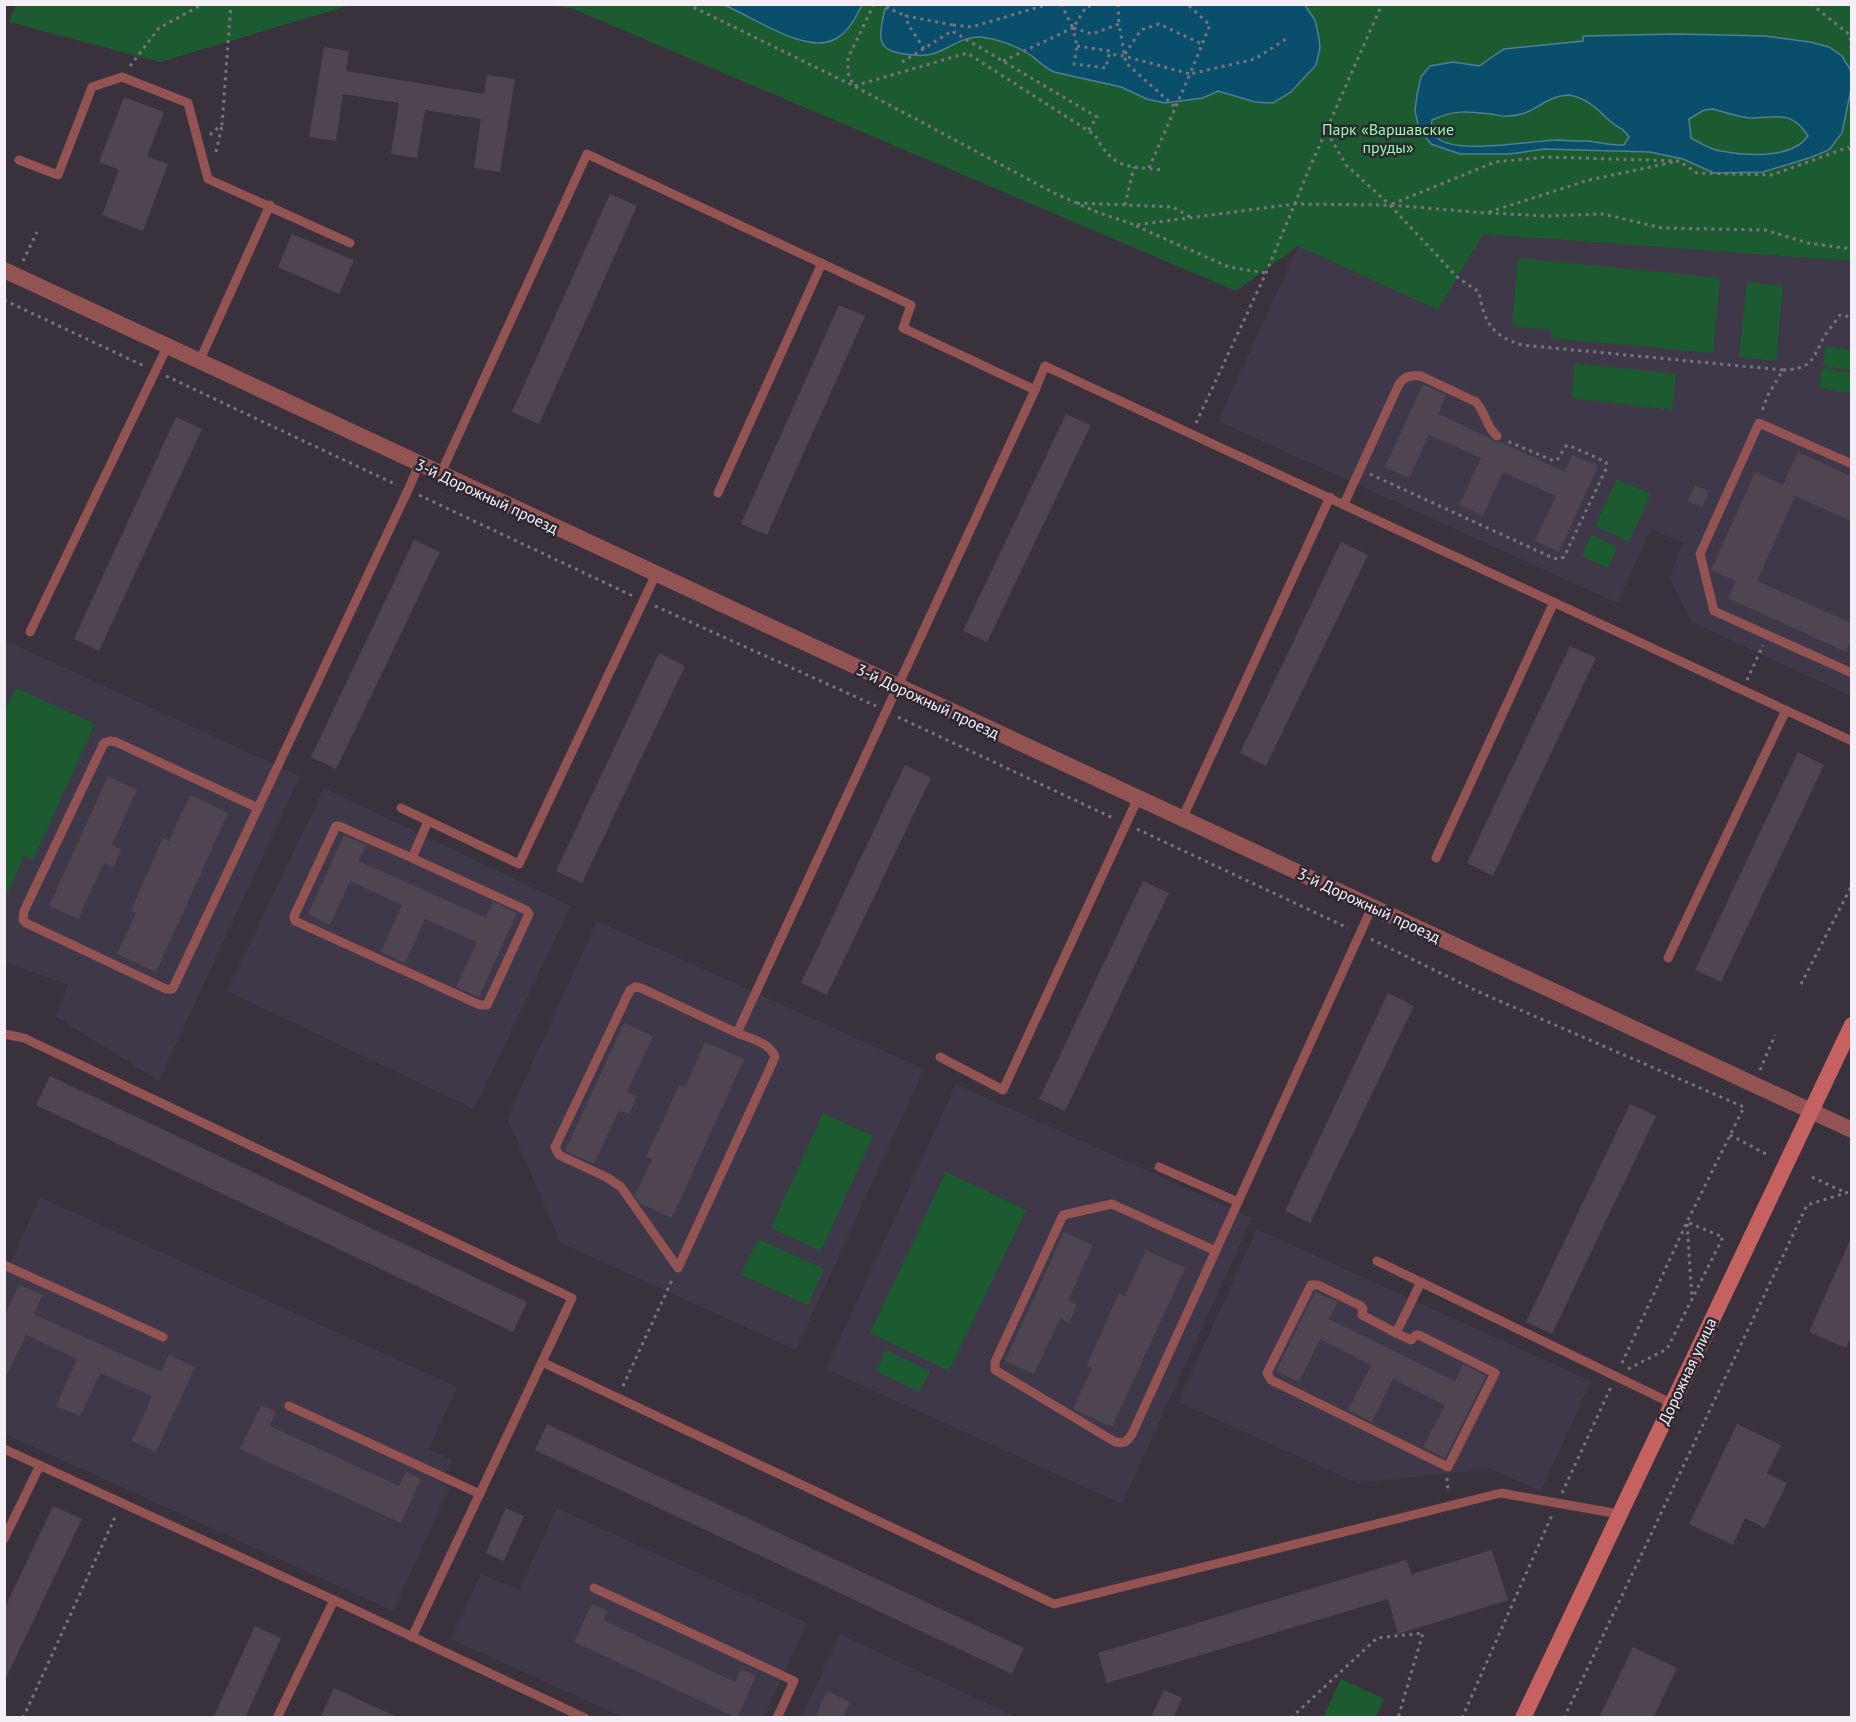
<svg xmlns="http://www.w3.org/2000/svg" width="1856" height="1722" font-family="'PT Sans',sans-serif">
  <style>
    .education { fill: #3e3849 }
    .green { fill: #1c5b30 }
    .water { fill: #094e6a; stroke: #507e94; stroke-width: 1.5; fill-rule: evenodd }
    .building { fill: #4e4551 }
    .lines { fill: none; stroke-linecap: round; stroke-linejoin: round }
    .path { stroke: #7a737d; stroke-width: 3; stroke-dasharray: 3 4.5; stroke-linecap: butt }
    .service { stroke: #925352; stroke-width: 9 }
    .minor { stroke: #925352; stroke-width: 16 }
    .tertiary { stroke: #925352; stroke-width: 16 }
    .secondary { stroke: #c56161; stroke-width: 16 }
    .labels { text-anchor: middle; stroke-width: 5; stroke-linejoin: round; paint-order: stroke }
    .park-label { font-size: 16px; fill: #8bffa9; stroke: #2e2731 }
    .street-label { font-size: 16px; fill: #f4eff6; stroke: #2e2731 }
  </style>
  <rect width="100%" height="100%" fill="#39313c"/>
  <g class="education">
    <path d="M1483,234L1851,261V696L1692,622L1670,578L1683,543L1651,529L1617,603L1218,421L1298,246L1438,309Z"/>
    <path d="M4,640L300,776L159,1081L55,1016L68,985L5,962Z"/>
    <path d="M324,788L571,906L474,1109L227,991Z"/>
    <path d="M597,921L924,1069L796,1350L561,1243L507,1118Z"/>
    <path d="M956,1084L1252,1218L1122,1504L826,1369Z"/>
    <path d="M40,1197L457,1387L429,1449L452,1460L442,1483L450,1487L393,1611L5,1434V1275Z"/>
    <path d="M1257,1229L1591,1381L1541,1491L1491,1469L1357,1483L1178,1402Z"/>
    <path d="M557,1508L807,1623L763,1718L622,1717L451,1639L481,1574L519,1590Z"/>
    <path d="M840,1634L1016,1717L801,1718Z"/>
  </g>
  <g class="green">
    <path d="M16,5V4L350,5L160,62L9,22Z"/>
    <path d="M545,5H1851V261L1483,234L1438,310L1298,246L1236,291L571,8Z"/>
    <path d="M1518,258L1720,278L1713,353L1551,338V330L1512,326Z"/>
    <path d="M1747,282L1783,286L1776,361L1739,357Z"/>
    <path d="M1826,346L1851,350V370L1823,366Z"/>
    <path d="M1575,363L1676,374L1672,410L1571,398Z"/>
    <path d="M1822,368L1851,373V393L1819,388Z"/>
    <path d="M1617,479L1651,494L1629,542L1595,526Z"/>
    <path d="M1591,535L1617,547L1608,568L1582,556Z"/>
    <path d="M16,688L95,724L33,860L24,856L7,894L4,893V713Z"/>
    <path d="M823,1113L873,1136L821,1251L771,1228Z"/>
    <path d="M946,1172L1026,1210L949,1371L870,1333Z"/>
    <path d="M758,1239L824,1269L808,1305L741,1275Z"/>
    <path d="M886,1350L930,1371L919,1392L876,1371Z"/>
    <path d="M1341,1679L1384,1699L1376,1717H1323Z"/>
  </g>
  <g class="water">
    <path d="M1304,4L1315,20L1319,38L1320,48L1316,65L1291,92L1273,103L1255,102L1218,91L1203,98L1165,103L1147,99L1121,87L1054,72C1045,68 1039,62 1032,56C1017,46 997,39 980,37C963,36 947,50 932,54C922,57 909,55 899,53C873,49 881,28 885,9L891,5Z"/>
    <path d="M724,5H862C856,17 849,31 837,38C808,57 752,16 724,5Z"/>
    <path d="M1677,34L1765,36L1810,42L1829,47L1842,56L1850,69L1852,81L1850,94L1842,133L1829,150L1809,158L1763,172L1714,173L1683,159L1650,152L1544,149L1510,154H1460L1431,144L1419,129L1415,111L1417,95L1421,77L1430,66L1453,62L1479,66L1504,49L1583,41V36ZM1569,95C1587,98 1597,109 1610,121C1618,129 1621,125 1629,137L1624,145C1611,146 1600,142 1587,141C1578,141 1568,141 1559,140C1533,140 1455,156 1436,137C1431,132 1431,127 1432,120C1454,110 1466,111 1491,114C1497,115 1503,117 1509,116C1536,115 1543,96 1569,95ZM1713,109C1724,112 1738,117 1750,118C1776,118 1791,109 1808,136C1792,159 1747,156 1721,151C1711,150 1700,143 1691,138L1689,119L1704,110Z"/>
  </g>
  <g class="building">
    <path d="M324,47L349,51L346,71L484,94L487,75L515,79L500,172L474,168L481,119L425,110L417,158L391,154L399,103L343,94L336,141L309,137Z"/>
    <path d="M124,97L164,112L147,156L168,164L143,231L102,215L119,170L99,162Z"/>
    <path d="M610,194L637,206L539,424L512,412Z"/>
    <path d="M292,234L354,260L339,294L278,267Z"/>
    <path d="M839,305L865,316L767,535L741,524Z"/>
    <path d="M1423,384L1446,395L1438,414L1488,437L1495,442H1500L1565,472L1572,455L1598,466L1559,552L1535,541L1556,496L1503,472L1483,516L1459,505L1481,458L1429,435L1409,478L1385,467Z"/>
    <path d="M1066,414L1091,425L987,642L963,631Z"/>
    <path d="M176,417L202,429L99,651L74,639Z"/>
    <path d="M1798,452L1851,476V521L1795,496L1757,581L1851,623V640L1846,652L1728,598L1736,581L1711,570L1755,472L1783,485Z"/>
    <path d="M1695,485L1709,491L1702,507L1688,501Z"/>
    <path d="M414,540L440,552L336,769L311,757Z"/>
    <path d="M1341,542L1368,555L1266,766L1240,753Z"/>
    <path d="M1570,646L1596,658L1493,876L1467,863Z"/>
    <path d="M659,653L685,666L582,883L556,871Z"/>
    <path d="M1798,752L1824,765L1721,982L1695,970Z"/>
    <path d="M905,765L931,778L827,995L801,983Z"/>
    <path d="M108,776L137,790L112,845L121,850L113,868L104,863L78,919L49,906Z"/>
    <path d="M190,795L228,813L156,972L117,954L136,913L131,910L150,867L163,838L169,841Z"/>
    <path d="M344,835L366,845L359,861L486,918L493,902L517,913L479,997L456,987L477,942L425,919L405,963L381,952L402,905L350,881L330,925L308,914Z"/>
    <path d="M1143,881L1169,893L1065,1111L1039,1099Z"/>
    <path d="M1388,993L1414,1006L1310,1223L1285,1211Z"/>
    <path d="M624,1023L653,1036L627,1092L637,1096L629,1114L619,1110L594,1164L565,1151Z"/>
    <path d="M705,1042L744,1059L672,1218L641,1204L635,1196L652,1159L646,1157L666,1114L679,1085L685,1087Z"/>
    <path d="M50,1076L527,1302L513,1332L36,1105Z"/>
    <path d="M1630,1104L1656,1116L1552,1334L1526,1322Z"/>
    <path d="M1064,1232L1093,1245L1068,1301L1077,1305L1072,1317L1069,1323L1060,1318L1034,1374L1005,1361Z"/>
    <path d="M1851,1238V1336L1846,1348L1809,1332Z"/>
    <path d="M1146,1250L1185,1268L1112,1427L1073,1409L1092,1368L1087,1365L1106,1322L1119,1293L1125,1296Z"/>
    <path d="M19,1285L43,1295L34,1314L161,1372L169,1355L195,1367L156,1452L132,1441L152,1396L100,1373L80,1416L56,1406L77,1359L26,1335L4,1381V1317Z"/>
    <path d="M1315,1292L1338,1302L1329,1319L1455,1381L1463,1364L1486,1376L1445,1458L1423,1447L1445,1405L1393,1379L1372,1422L1348,1410L1371,1365L1320,1339L1299,1382L1276,1371Z"/>
    <path d="M261,1405L276,1412L270,1426L399,1486L406,1472L421,1479L401,1523L240,1449Z"/>
    <path d="M547,1424L1024,1648L1012,1674L535,1450Z"/>
    <path d="M1737,1424L1781,1445L1767,1473L1787,1483L1765,1528L1745,1518L1733,1545L1689,1524Z"/>
    <path d="M53,1506L82,1519L4,1682V1610Z"/>
    <path d="M506,1508L524,1516L504,1561L486,1553Z"/>
    <path d="M1492,1550L1508,1600L1398,1634L1388,1599L1107,1683L1098,1653L1406,1560L1412,1574Z"/>
    <path d="M592,1604L608,1611L603,1620L735,1682L741,1669L756,1676L737,1718L574,1642Z"/>
    <path d="M255,1626L281,1638L245,1718H213Z"/>
    <path d="M1633,1647L1677,1668L1653,1718H1599Z"/>
    <path d="M334,1688L399,1718H320Z"/>
    <path d="M1164,1690L1182,1698L1173,1718H1151Z"/>
    <path d="M827,1691L850,1702L843,1718H815Z"/>
  </g>
  <g class="lines">
    <g class="path">
      <path d="M687,4L854,86L1054,193L1094,211L1135,225L1294,204L1390,205L1486,213L1548,216L1603,214L1662,228L1765,230L1808,243L1852,249"/>
      <path d="M874,4L848,58V73L854,86L967,53L1095,135C1113,169 1127,166 1162,170"/>
      <path d="M879,4L906,16"/>
      <path d="M1061,4L1073,28"/>
      <path d="M1098,4L1086,7L1073,28L1092,34L1119,24L1126,63L1175,107"/>
      <path d="M1118,4L1119,24"/>
      <path d="M1811,4L1850,35L1852,57"/>
      <path d="M953,25L972,27L1049,4"/>
      <path d="M1077,46L1110,51L1109,54"/>
      <path d="M924,49L908,24L906,16L953,25"/>
      <path d="M1125,54L1141,30L1159,24L1202,44"/>
      <path d="M1003,61L1073,28L1077,46L1074,64L1106,68L1109,54L1124,56L1190,74L1210,25L1187,4"/>
      <path d="M902,62L952,31L1097,117L1088,131"/>
      <path d="M130,66L159,28L203,4"/>
      <path d="M1327,132L1346,165L1390,205L1457,277L1479,292C1484,322 1492,336 1522,345L1783,370L1768,395L1762,411"/>
      <path d="M210,135L222,124L231,4"/>
      <path d="M1852,141L1849,147L1852,152"/>
      <path d="M216,152L222,126"/>
      <path d="M1149,168L1190,74L1255,59L1286,39"/>
      <path d="M1077,203L1173,207L1190,217"/>
      <path d="M1392,204L1495,162L1546,157L1679,161L1697,173L1772,175L1849,147"/>
      <path d="M1125,205L1134,167"/>
      <path d="M1489,212L1589,180L1674,162"/>
      <path d="M1136,226L1229,267L1266,273"/>
      <path d="M23,261L37,232"/>
      <path d="M4,300L144,366"/>
      <path d="M1783,370C1807,369 1811,364 1821,343C1825,333 1834,324 1840,315L1852,317"/>
      <path d="M166,376L397,485"/>
      <path d="M1196,423L1266,273L1310,167L1382,4"/>
      <path d="M1370,474L1553,558L1559,559L1564,557L1607,467L1606,462L1568,445C1561,448 1562,459 1554,461L1507,441"/>
      <path d="M419,495L633,596"/>
      <path d="M655,606L876,706"/>
      <path d="M1747,680L1763,645"/>
      <path d="M898,717L1115,819"/>
      <path d="M1137,829L1348,928"/>
      <path d="M1371,939L1479,992L1744,1107L1687,1222L1621,1365"/>
      <path d="M1801,984L1852,885"/>
      <path d="M1760,1070L1775,1035"/>
      <path d="M1730,1135L1768,1155"/>
      <path d="M1812,1177L1844,1192"/>
      <path d="M1628,1369L1667,1349L1723,1237L1687,1222L1692,1299"/>
      <path d="M623,1386L673,1278"/>
      <path d="M1447,1478L1448,1492"/>
      <path d="M1562,1493L1611,1387"/>
      <path d="M23,1718L116,1515"/>
      <path d="M1291,1718L1377,1638L1423,1633L1398,1718"/>
      <path d="M1462,1718L1552,1515"/>
      <path d="M1564,1718L1807,1205L1852,1191"/>
    </g>
    <g class="service">
      <path d="M19,160L58,175L92,87L122,77L188,103L208,179L350,243"/>
      <path d="M199,362L270,205"/>
      <path d="M1852,464L1759,423L1700,554L1714,611L1852,673"/>
      <path d="M440,475L587,154L911,305L903,328L1035,390L1045,366L1852,741"/>
      <path d="M718,493L822,263"/>
      <path d="M1344,504L1399,384C1406,376 1410,375 1421,376L1476,402C1486,413 1486,427 1497,436"/>
      <path d="M30,632L167,347"/>
      <path d="M258,808L116,742L110,741L104,743L24,911L23,920L26,923L166,989H172L174,986L408,490L419,465"/>
      <path d="M401,808L519,864L656,574"/>
      <path d="M1182,819L1330,497"/>
      <path d="M412,858L339,826H336L294,916L295,921L480,1005H487L529,914L526,910L412,858L428,821"/>
      <path d="M1436,858L1554,602"/>
      <path d="M1668,958L1786,710"/>
      <path d="M737,1033C749,1038 771,1043 775,1057L678,1268L621,1187L608,1178L559,1155L555,1147L557,1143L630,990L635,987L641,988L737,1033L1035,390"/>
      <path d="M4,1034L24,1038L572,1298L542,1362L1054,1604L1501,1493L1619,1514"/>
      <path d="M940,1057L1003,1090L1138,798"/>
      <path d="M1159,1167L1238,1202L1372,907"/>
      <path d="M1216,1251L1112,1204L1063,1215L995,1362V1370L1115,1442C1124,1444 1127,1442 1132,1434L1238,1202"/>
      <path d="M1377,1261L1671,1403"/>
      <path d="M4,1265L163,1337"/>
      <path d="M1396,1333L1411,1340L1416,1335H1419L1495,1373L1448,1467L1271,1380L1267,1373L1311,1285H1318L1361,1306L1363,1309L1362,1315L1396,1333L1421,1282"/>
      <path d="M289,1406L480,1494"/>
      <path d="M4,1449L334,1600L585,1718"/>
      <path d="M4,1539L40,1465"/>
      <path d="M594,1588L794,1681L777,1718"/>
      <path d="M412,1637L542,1362"/>
      <path d="M277,1718L334,1600"/>
    </g>
    <path class="minor" d="M1811,1111L1852,1130"/>
    <path class="tertiary" d="M4,270L1811,1111"/>
    <path class="secondary" d="M1523,1718L1852,1025"/>
  </g>
  <g class="labels">
    <g class="park-label">
      <text x="1388" y="135">Парк «Варшавские<tspan x="1388" dy="18">пруды»</tspan></text>
    </g>
    <g class="street-label">
      <text transform="translate(487 496) rotate(25)" y="6">3-й Дорожный проезд</text>
      <text transform="translate(928 701) rotate(25)" y="6">3-й Дорожный проезд</text>
      <text transform="translate(1369 905) rotate(25)" y="6">3-й Дорожный проезд</text>
      <text transform="translate(1687 1371) rotate(-65)" y="6">Дорожная улица</text>
    </g>
  </g>
  <rect width="1856" height="1722" fill="none" stroke="#f4eff6" stroke-width="12"/>
</svg>
